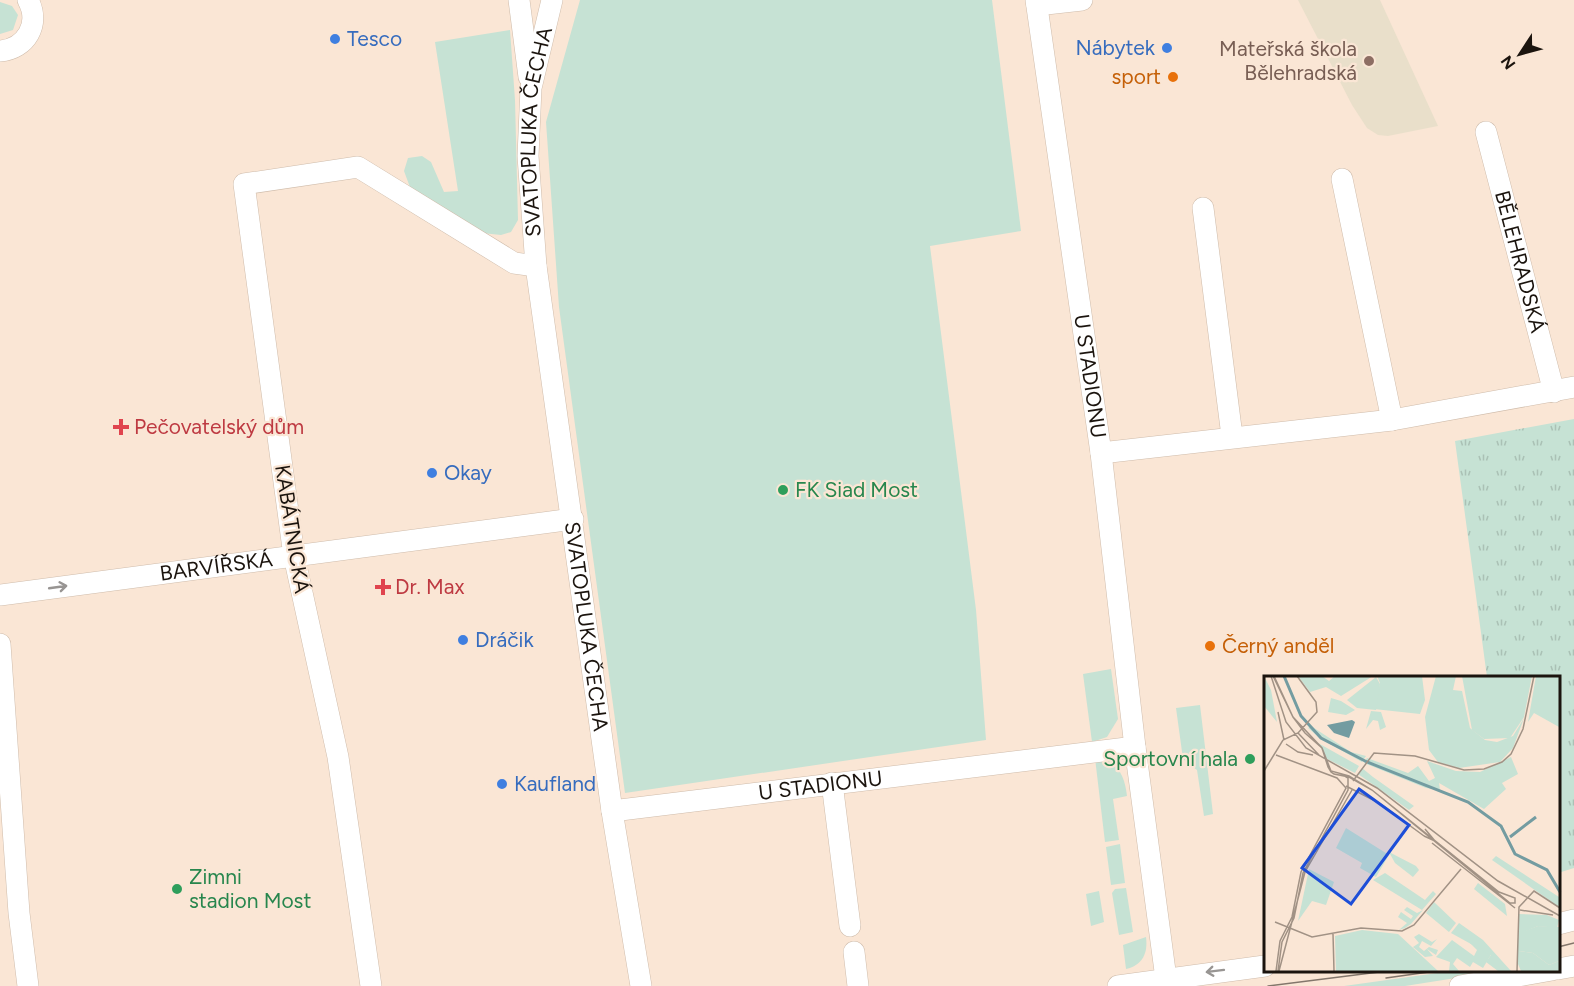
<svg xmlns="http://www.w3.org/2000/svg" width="1574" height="986" font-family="Figtree,sans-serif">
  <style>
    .education { fill: #e9dfca }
    .grass { fill: #c6e2d4 }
    .park { fill: url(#park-tufts) }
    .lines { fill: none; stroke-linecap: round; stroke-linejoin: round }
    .minor-casing { stroke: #cfbcab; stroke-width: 22 }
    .minor { stroke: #fff; stroke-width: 21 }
    .tram { stroke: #83766b; stroke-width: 1.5 }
    .oneway { stroke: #989593 }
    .shop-dot { fill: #3f7fe0; stroke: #fae6d5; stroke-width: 2 }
    .education-dot { fill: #8d6e63; stroke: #fae6d5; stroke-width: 2 }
    .food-dot { fill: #e8710a; stroke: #fae6d5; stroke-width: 2 }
    .health-dot { fill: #e0444e; stroke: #fae6d5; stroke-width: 2 }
    .leisure-dot { fill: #2e9e5b; stroke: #fae6d5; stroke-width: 2 }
    .labels { text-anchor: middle; stroke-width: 4.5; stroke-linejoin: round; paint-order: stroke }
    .shop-label { font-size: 21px; fill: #366cbe; stroke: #fae6d5; text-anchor: start }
    .education-label { font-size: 21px; fill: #785e54; stroke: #fae6d5; text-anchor: end }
    .food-label { font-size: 21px; fill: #c56008; stroke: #fae6d5; text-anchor: end }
    .street-label { font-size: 21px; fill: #1b140e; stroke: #fae6d5 }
    .health-label { font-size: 21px; fill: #be3a42; stroke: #fae6d5; text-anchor: start }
    .leisure-label { font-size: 21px; fill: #27864d; stroke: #fae6d5; text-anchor: start }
    .inset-river { fill: none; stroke: #739ca1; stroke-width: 3 }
    .inset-road { fill: none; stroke: #a19285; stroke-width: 1.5 }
    .view { fill: #1d4ed8; fill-opacity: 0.15; stroke: #1d4ed8; stroke-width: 3 }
    .inset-edge { fill: none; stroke: #1b140e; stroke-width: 3 }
  </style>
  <defs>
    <pattern id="park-tufts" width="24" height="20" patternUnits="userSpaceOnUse" patternTransform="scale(1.5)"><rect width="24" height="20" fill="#c6e2d4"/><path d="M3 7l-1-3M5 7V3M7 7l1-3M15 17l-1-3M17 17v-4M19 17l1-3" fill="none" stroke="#aac1b5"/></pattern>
  </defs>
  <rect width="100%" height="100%" fill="#fae6d5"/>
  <path class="education" d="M1298,0H1380L1438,126L1388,136L1378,135L1367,128L1352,105Z"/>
  <g class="grass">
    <path d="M580,0H992L1021,231L930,246L976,610L986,740L625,793L559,307L546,122Z"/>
    <path d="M0,2L12,6L18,15L13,30L0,34Z"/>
    <path d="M510,30L515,100L518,220L511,232L501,235L482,233L411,190L404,171L408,158L422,156L431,162L444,192L458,191L435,42Z"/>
    <path d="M1111,669L1118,719L1107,737L1092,742L1083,674Z"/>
    <path d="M1200,705L1213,814L1204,816L1197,770L1183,759L1176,708Z"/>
    <path d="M1095,758C1118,759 1125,777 1127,796L1113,799L1119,840L1105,842Z"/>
    <path d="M1120,844L1125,883L1111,885L1106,847Z"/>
    <path d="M1126,888L1133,932L1119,935L1112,893L1115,889Z"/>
    <path d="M1099,891L1104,922L1091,926L1086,894Z"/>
    <path d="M1146,937C1148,953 1143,965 1126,969L1123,945Z"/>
    <path d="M1459,970H1507L1405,986H1344Z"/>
  </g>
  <path class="park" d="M1574,419V868L1558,873V677H1487L1455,441Z"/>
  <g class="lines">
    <defs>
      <g id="minor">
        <path d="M519,0L529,77"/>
        <path id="s1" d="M1036,0L1101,453L1135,747L1167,986"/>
        <path d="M1037,5L1082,0"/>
        <path d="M0,51C26,49 41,24 28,0"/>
        <path id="s2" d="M1486,132L1554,392"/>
        <path d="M1342,179L1392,420"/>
        <path d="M1203,208L1232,436"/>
        <path id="s3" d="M536,266L528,156L531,88L552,0"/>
        <path d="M1101,453L1392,420L1574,387"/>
        <path id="s4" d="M0,595L573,519"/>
        <path d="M0,644L19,913L28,986"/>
        <path d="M832,783L850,926"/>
        <path id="s5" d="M612,811L1135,747"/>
        <path d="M1558,924L1574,920"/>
        <path d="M854,952L858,986"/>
        <path d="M1558,969L1574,966"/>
        <path id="s6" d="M371,986L338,757L294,556L244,184L358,167L514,263L536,266L612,811L641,986"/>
        <path d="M1118,986L1265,966"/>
        <path d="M1460,986L1552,970"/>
      </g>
    </defs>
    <use href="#minor" class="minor-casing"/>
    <use href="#minor" class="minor"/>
    <g class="tram">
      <path d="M1558,947L1574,943"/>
      <path d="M1386,978L1443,970"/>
      <path d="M1268,986L1395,970"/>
    </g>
  </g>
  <defs><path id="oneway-shaft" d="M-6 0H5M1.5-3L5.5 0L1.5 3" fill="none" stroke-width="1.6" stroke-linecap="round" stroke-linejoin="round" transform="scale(1.5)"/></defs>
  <g class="oneway">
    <use href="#oneway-shaft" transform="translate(58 587) rotate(-8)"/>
    <use href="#oneway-shaft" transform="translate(1215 971) rotate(173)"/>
  </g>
  <g class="shop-dot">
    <circle cx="335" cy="39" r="6"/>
    <circle cx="1167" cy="48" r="6"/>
    <circle cx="432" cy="473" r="6"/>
    <circle cx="463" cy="640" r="6"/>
    <circle cx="502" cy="784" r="6"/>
  </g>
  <circle class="education-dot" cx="1369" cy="61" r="6"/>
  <g class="food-dot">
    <circle cx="1173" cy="77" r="6"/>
    <circle cx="1210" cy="646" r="6"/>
  </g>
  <g class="health-dot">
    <path d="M118 418h6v6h6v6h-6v6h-6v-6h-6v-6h6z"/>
    <path d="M380 578h6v6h6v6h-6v6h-6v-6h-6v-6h6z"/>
  </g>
  <g class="leisure-dot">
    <circle cx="783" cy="490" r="6"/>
    <circle cx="1250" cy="759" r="6"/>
    <circle cx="177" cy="889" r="6"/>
  </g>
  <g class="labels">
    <g class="shop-label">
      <text x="347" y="46">Tesco</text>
      <text x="1155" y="55" text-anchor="end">Nábytek</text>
      <text x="444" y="480">Okay</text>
      <text x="475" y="647">Dráčik</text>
      <text x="514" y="791">Kaufland</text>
    </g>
    <g class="education-label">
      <text x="1357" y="56">Mateřská škola<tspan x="1357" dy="24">Bělehradská</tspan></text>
    </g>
    <g class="food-label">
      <text x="1161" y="84">sport</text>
      <text x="1222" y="653" text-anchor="start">Černý anděl</text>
    </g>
    <g class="street-label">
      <text dy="7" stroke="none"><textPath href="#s3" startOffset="135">SVATOPLUKA ČECHA</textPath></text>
      <text dy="7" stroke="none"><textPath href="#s2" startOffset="134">BĚLEHRADSKÁ</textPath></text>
      <text dy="7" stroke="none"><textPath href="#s1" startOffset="380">U STADIONU</textPath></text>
      <text transform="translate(292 529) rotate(81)" y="7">KABÁTNICKÁ</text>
      <text dy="7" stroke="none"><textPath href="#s4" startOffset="218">BARVÍŘSKÁ</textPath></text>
      <text dy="7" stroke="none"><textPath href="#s6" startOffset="1497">SVATOPLUKA ČECHA</textPath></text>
      <text dy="7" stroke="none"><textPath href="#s5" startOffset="210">U STADIONU</textPath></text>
    </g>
    <g class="health-label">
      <text x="134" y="434">Pečovatelský dům</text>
      <text x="395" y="594">Dr. Max</text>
    </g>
    <g class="leisure-label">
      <text x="795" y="497">FK Siad Most</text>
      <text x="1238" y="766" text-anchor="end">Sportovní hala</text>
      <text x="189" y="884">Zimni<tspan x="189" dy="24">stadion Most</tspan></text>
    </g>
  </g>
  <g transform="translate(1264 676)">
    <rect width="296" height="296" fill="#fae6d5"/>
    <path d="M34,0H58L65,5L71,0H109L77,20L62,11L46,16ZM198,0H268L260,41L246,62L220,63L208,54ZM107,35L117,36L122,51L116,54L114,45L109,44L102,53ZM98,92L109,101L150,130L145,134L94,98ZM82,152L125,179L112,201L96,192L98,187L72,172ZM143,231L153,237L159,234L147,248L141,252L135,254L143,247L134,241L137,236L147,243L149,240L140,234ZM254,238L283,239L295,244L293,252L274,250L255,258V275L269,277L285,289L295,285V295H257L254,288ZM155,258L168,266L173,263L167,270L158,265L155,271L160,275L165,271L174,274L172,279L163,273L169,280L161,281L149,271L155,267L150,261ZM188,264L210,280L213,274L204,265L219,268L228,277L219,292L209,286L206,291L193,282L189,288L195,295H185L186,286L172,281Z" fill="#c6e2d4"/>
    <path d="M0,0L7,14L13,46L0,30ZM172,0H192L189,14L198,15L206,52L221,64L233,66L249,60L260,42L249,72L236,86L195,92L174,86L165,74L161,41ZM272,0H295V51L270,37L264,46ZM67,22L77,25L91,34L82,39L64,36ZM47,50L87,76L102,80L98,86L57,63L44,52ZM54,67L95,90L91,97L63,83ZM247,81L254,98L238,107L242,113L220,133L175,107L176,114L162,112L100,87L103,82L144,97L154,90L165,105L171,102L163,85L192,95L216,96ZM232,180L295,221V231L228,184ZM274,250L295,251V285L285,289L269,277L255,275V257Z" fill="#c6e2d4"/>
    <path d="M113,0H158L161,24L156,38L110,33L116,7Z" fill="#c6e2d4"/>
    <path d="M112,1L116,8L112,34L93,32L83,24ZM125,176L152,190L155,194L149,201L131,187ZM45,193L70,206L62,229L48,225L34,245ZM121,197L161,224L169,215L172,218L158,234L109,204ZM214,207L241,228L243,240L210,213ZM170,226L192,247L185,256L162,237ZM195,247L219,264L247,295H234L222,286L227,279L187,257ZM98,254L134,258L174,295H72L71,260Z" fill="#c6e2d4"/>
    <path d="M88,44L91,46L85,62L70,57L63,49Z" fill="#739ca1"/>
    <path class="inset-river" d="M20,0L37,40L57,62L103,86L204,126L237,150L251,178L283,194L296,216M246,161L272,141"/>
    <path class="inset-road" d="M7,0L22,46L42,72L113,112L234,205L296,240M9,0L29,41L41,57L58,72L64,91L67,96L70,98L85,101L108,114L246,227H251V222L235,216L108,114L85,100L67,95L58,72L29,41L10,0M14,36L20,64M34,57L55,79M22,68L34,76L49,79M0,95L19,64L34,57L53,36L52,26L33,0M89,105L110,77L151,80L200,94L220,93L238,86L247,78L259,53L270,0M82,110L115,127L160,160M160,160L171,165L161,153M168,167L251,232M256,234L289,239M11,246L48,261L97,252L138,255L150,249L197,193M69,258L70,295M12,295L16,265L28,241L37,196L82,112L73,102L12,79M14,295L18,266L30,242L39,197L84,114V102L79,99M15,295L41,196L88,114M253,295L255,231L270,215L296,232"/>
    <path class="view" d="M95,113L145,149L87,228L38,192Z"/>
    <rect width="296" height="296" class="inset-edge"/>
  </g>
  <g transform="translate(1520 54) rotate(234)" stroke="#fae6d5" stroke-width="4.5" paint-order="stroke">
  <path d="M0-4.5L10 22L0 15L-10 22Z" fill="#1b140e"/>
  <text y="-9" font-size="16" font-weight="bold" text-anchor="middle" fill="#1b140e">N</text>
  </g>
</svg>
